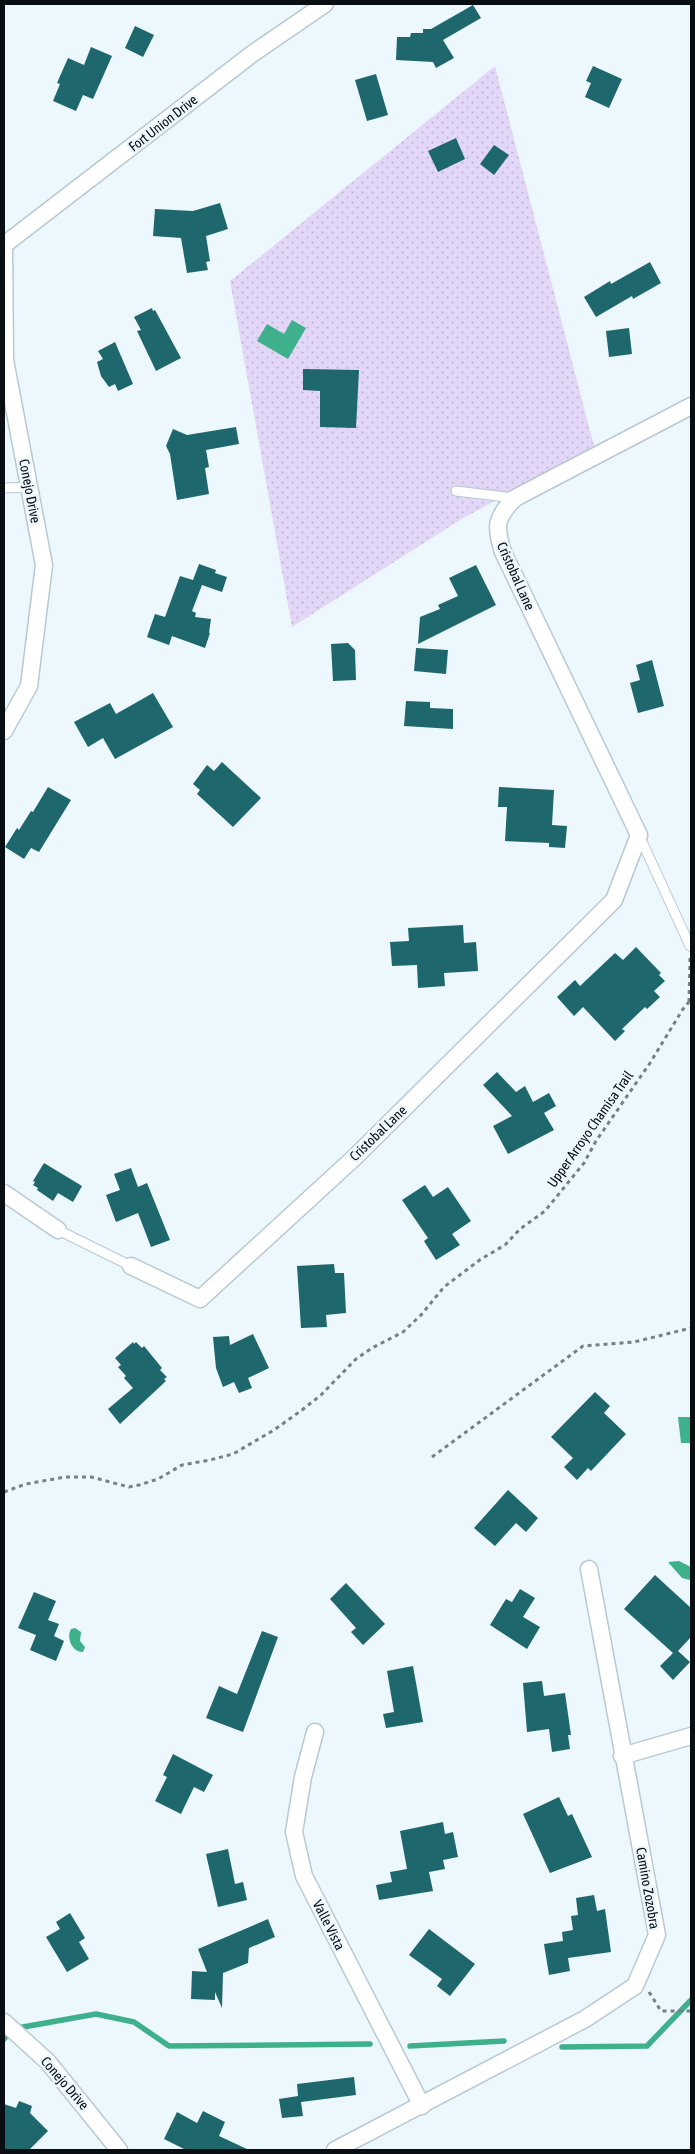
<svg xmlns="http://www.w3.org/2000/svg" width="695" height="2154" font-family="'Asap Condensed',sans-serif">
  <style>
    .park { fill: url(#park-dots) }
    .water { fill: #3eb08b }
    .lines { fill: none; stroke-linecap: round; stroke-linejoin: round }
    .stream { stroke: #3eb08b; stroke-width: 5.5 }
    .building { fill: #1e676c }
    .service-casing { stroke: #b8c9d3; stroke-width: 11 }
    .minor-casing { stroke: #b8c9d3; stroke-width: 19 }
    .path { stroke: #788085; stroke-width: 3; stroke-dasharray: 4 4; stroke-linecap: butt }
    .service { stroke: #fff; stroke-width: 9 }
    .minor { stroke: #fff; stroke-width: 16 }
    .labels { text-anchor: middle; stroke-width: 5; stroke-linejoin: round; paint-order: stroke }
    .street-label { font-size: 14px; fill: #080e11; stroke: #edf7fe }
  </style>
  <defs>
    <pattern id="park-dots" width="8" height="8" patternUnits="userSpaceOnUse" patternTransform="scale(1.25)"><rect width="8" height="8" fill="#e3d7f8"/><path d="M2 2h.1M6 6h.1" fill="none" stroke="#c1b7d4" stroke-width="1.8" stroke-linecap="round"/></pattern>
  </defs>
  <rect width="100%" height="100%" fill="#edf7fe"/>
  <path class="park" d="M495,66L594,446L460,520L292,627L230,281Z"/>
  <g class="water">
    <path d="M292,320L306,328L288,359L257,341L267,324L284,334Z"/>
    <path d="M690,1417L691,1443H681L678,1417Z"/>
    <path d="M679,1561L691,1567L690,1580L682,1578L668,1562Z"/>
    <path d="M75,1628L81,1632L80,1641L85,1647L83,1652C72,1652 66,1638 71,1629Z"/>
  </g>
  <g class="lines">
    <g class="stream">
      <path d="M4,2039L12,2029L96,2014L134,2022L169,2046L370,2044"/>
      <path d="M410,2046L504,2041"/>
      <path d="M562,2047L647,2046L691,2000"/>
    </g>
  </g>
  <g class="building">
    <path d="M473,5L481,18L443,40L454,58L436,68L433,62L396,60L397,37H410L411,33H423V29H431Z"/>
    <path d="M135,26L154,35L143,57L125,48Z"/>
    <path d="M91,47L112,56L93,99L83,95L76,111L53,101L60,84L57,83L68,58L84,65Z"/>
    <path d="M593,66L622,79L609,108L585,97L591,83L586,81Z"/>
    <path d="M376,74L388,115L367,121L355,80Z"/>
    <path d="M456,138L465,159L438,172L428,151Z"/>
    <path d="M494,145L509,155L494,175L480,164Z"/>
    <path d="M220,203L228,229L206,236L210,261L206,262L208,270L187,273L181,238L153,236L155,209L193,211Z"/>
    <path d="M650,262L661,283L633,299L632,296L596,317L584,297L610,281L611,284Z"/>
    <path d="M152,308L153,311L155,310L181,358L156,371L137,331L141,330L134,317Z"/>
    <path d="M629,328L632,354L609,357L606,331Z"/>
    <path d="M115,342L133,384L118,391L115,384L109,387L101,376L97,362L103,359L98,351Z"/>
    <path d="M303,369L359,370L356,428L320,427V391L303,390Z"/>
    <path d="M236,427L239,444L206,450L209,467L205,468L209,494L177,500L170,454L166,446L173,429L187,435Z"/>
    <path d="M199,564L216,570L215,573L227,577L222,592L202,585L192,611L196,613L195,617L211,619L209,633H210L205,648L172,636L169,645L147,637L155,614L165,617L180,576L193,580Z"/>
    <path d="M476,565L496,605L418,644L420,617L440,609L438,605L458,596L449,578Z"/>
    <path d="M348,643L355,650L356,680L333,681L331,644Z"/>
    <path d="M416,648L448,650L446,674L414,671Z"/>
    <path d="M652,660L664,706L638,713L630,683L640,680L636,665Z"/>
    <path d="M153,693L173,727L115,759L103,738L88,747L74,722L110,703L116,714Z"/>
    <path d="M406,701L430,702V708L453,709V729L404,726Z"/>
    <path d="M222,762L261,798L233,827L197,794L200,790L193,784L207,765L214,771Z"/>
    <path d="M48,787L71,800L39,852L31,848L24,859L5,847L17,828L19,830L31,811L33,812Z"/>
    <path d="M499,787L554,790L552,825L567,826L565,848L549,847V843L505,841L507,807H498Z"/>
    <path d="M463,925L464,943L476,942L478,971L444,973L445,986L418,988L417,965L392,966L390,942L409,941L408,928Z"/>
    <path d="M636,947L661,973L659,975L665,981L654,991L660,997L647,1009L645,1007L622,1029L625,1031L615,1041L583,1007L574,1016L557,997L575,980L580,986L615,953L623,960Z"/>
    <path d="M497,1072L516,1092L525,1086L533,1102L549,1093L556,1106L544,1113L554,1130L508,1154L493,1126L512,1116L483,1085Z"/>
    <path d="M44,1163L82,1186L73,1202L58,1193L53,1201L37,1190L38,1188L33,1185L35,1182L33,1181Z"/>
    <path d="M131,1168L138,1187L147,1183L170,1240L151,1247L138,1213L116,1222L106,1195L120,1190L114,1174Z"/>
    <path d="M425,1185L433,1197L448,1187L471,1221L452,1234L460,1245L436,1260L424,1241L428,1238L402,1200Z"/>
    <path d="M334,1264L335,1273H344L346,1313L326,1315L327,1327L301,1328L297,1266Z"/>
    <path d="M253,1334L269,1368L248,1378L252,1388L239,1393L234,1382L223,1387L216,1368L213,1337L229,1336L230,1345Z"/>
    <path d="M133,1342L134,1344L136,1342L142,1348L144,1346L162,1368L160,1370L167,1377L164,1379L166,1381L120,1424L108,1409L133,1388L124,1378L126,1376L118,1367L121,1365L115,1358Z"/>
    <path d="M595,1392L610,1406L604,1413L626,1434L591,1471L588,1468L577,1480L564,1467L573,1458L551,1437Z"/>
    <path d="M508,1490L538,1518L526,1532L516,1523L495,1546L474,1528Z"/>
    <path d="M655,1575L691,1608V1637L678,1651L690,1662L673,1680L660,1666L673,1653L624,1609Z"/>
    <path d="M346,1583L385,1624L363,1645L351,1632L356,1628L330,1599Z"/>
    <path d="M520,1589L535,1598L523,1617L540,1627L527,1649L490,1625L506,1599L512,1602Z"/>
    <path d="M34,1592L56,1601L48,1620L59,1624L54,1636L64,1641L56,1661L30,1650L36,1635L18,1628Z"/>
    <path d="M262,1631L278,1637L243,1732L206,1718L219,1686L237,1694Z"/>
    <path d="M413,1666L423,1722L386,1728L383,1714L394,1712L387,1671Z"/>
    <path d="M542,1681L544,1696L565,1693L571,1735H568L570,1749L552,1752L549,1729L527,1732L523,1683Z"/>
    <path d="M173,1754L213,1775L204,1792L194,1787L181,1814L155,1801L167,1777L163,1775Z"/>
    <path d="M559,1797L568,1816L572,1814L592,1857L550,1873L523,1814Z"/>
    <path d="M443,1822L445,1834L453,1832L458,1857L443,1860L445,1869L429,1872L433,1891L379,1900L376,1885L392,1882L390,1872L407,1869L400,1831Z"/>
    <path d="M228,1849L235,1884L243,1882L247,1900L218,1907L206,1854Z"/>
    <path d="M594,1895L597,1911L605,1909L611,1952L568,1958L570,1971L549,1975L544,1944L563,1941L562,1932L573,1930L571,1916L578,1915L576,1898Z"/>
    <path d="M70,1913L85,1938L79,1942L89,1959L67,1972L46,1937L60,1929L56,1922Z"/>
    <path d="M268,1919L275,1937L249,1948L248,1963L223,1973L222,2008L215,1992V2000L191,1999L192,1971L207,1972L198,1949Z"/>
    <path d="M429,1929L475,1964L450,1996L437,1986L442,1979L409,1955Z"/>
    <path d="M354,2077L356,2095L301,2102L303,2116L282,2118L279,2099L298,2096L297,2084Z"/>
    <path d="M19,2101L32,2106L30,2113L48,2131L29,2150H4V2104L16,2108Z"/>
    <path d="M203,2111L225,2122L219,2136L249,2150H186L164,2139L177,2112L197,2123Z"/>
  </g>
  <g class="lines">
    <defs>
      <g id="service">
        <path d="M4,488L29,487"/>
        <path d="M456,491L515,498"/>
        <path d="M639,835L690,946"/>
        <path d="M58,1230L131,1266"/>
      </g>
      <g id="minor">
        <path d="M4,245L252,54L325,4"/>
        <path d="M4,731L29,686L44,565L5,360L4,245"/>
        <path d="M4,1193L58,1230"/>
        <path d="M131,1266L200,1299L355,1157L614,900L639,835L503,552C495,527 495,518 515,498L691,406"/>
        <path d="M315,1732L303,1777L294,1832L304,1876L422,2106"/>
        <path d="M622,1756L691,1736"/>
        <path d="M4,2022L48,2062L119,2150"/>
        <path d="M335,2150L585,2019L635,1986L657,1935L589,1569"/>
      </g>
    </defs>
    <use href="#service" class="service-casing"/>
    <use href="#minor" class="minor-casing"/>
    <g class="path">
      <path d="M689,1002L690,958"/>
      <path d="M432,1457L583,1346L634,1342L691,1328"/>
      <path d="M4,1492L26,1484L65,1477H91L129,1487L139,1485L158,1479L182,1465L210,1460L233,1454L274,1430L302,1410L321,1395L356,1359L372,1348L403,1332L421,1315L444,1287L481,1259L505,1245L520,1229L545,1211L584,1163L596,1141L650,1063L683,1009L689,1002L691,1003"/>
      <path d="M649,1992L661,2011H691"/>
    </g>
    <use href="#service" class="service"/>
    <use href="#minor" class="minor"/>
  </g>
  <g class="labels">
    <g class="street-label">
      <text transform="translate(163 123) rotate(-38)" y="5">Fort Union Drive</text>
      <text transform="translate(30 491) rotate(79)" y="5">Conejo Drive</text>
      <text transform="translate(516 576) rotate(66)" y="5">Cristobal Lane</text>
      <text transform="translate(590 1129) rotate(-55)" y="5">Upper Arroyo Chamisa Trail</text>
      <text transform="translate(378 1133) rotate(-44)" y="5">Cristobal Lane</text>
      <text transform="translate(648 1888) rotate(80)" y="5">Camino Zozobra</text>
      <text transform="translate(329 1925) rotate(63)" y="5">Valle Vista</text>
      <text transform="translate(65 2083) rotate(49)" y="5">Conejo Drive</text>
    </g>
  </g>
  <rect width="695" height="2154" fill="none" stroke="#080e11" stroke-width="10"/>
</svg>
